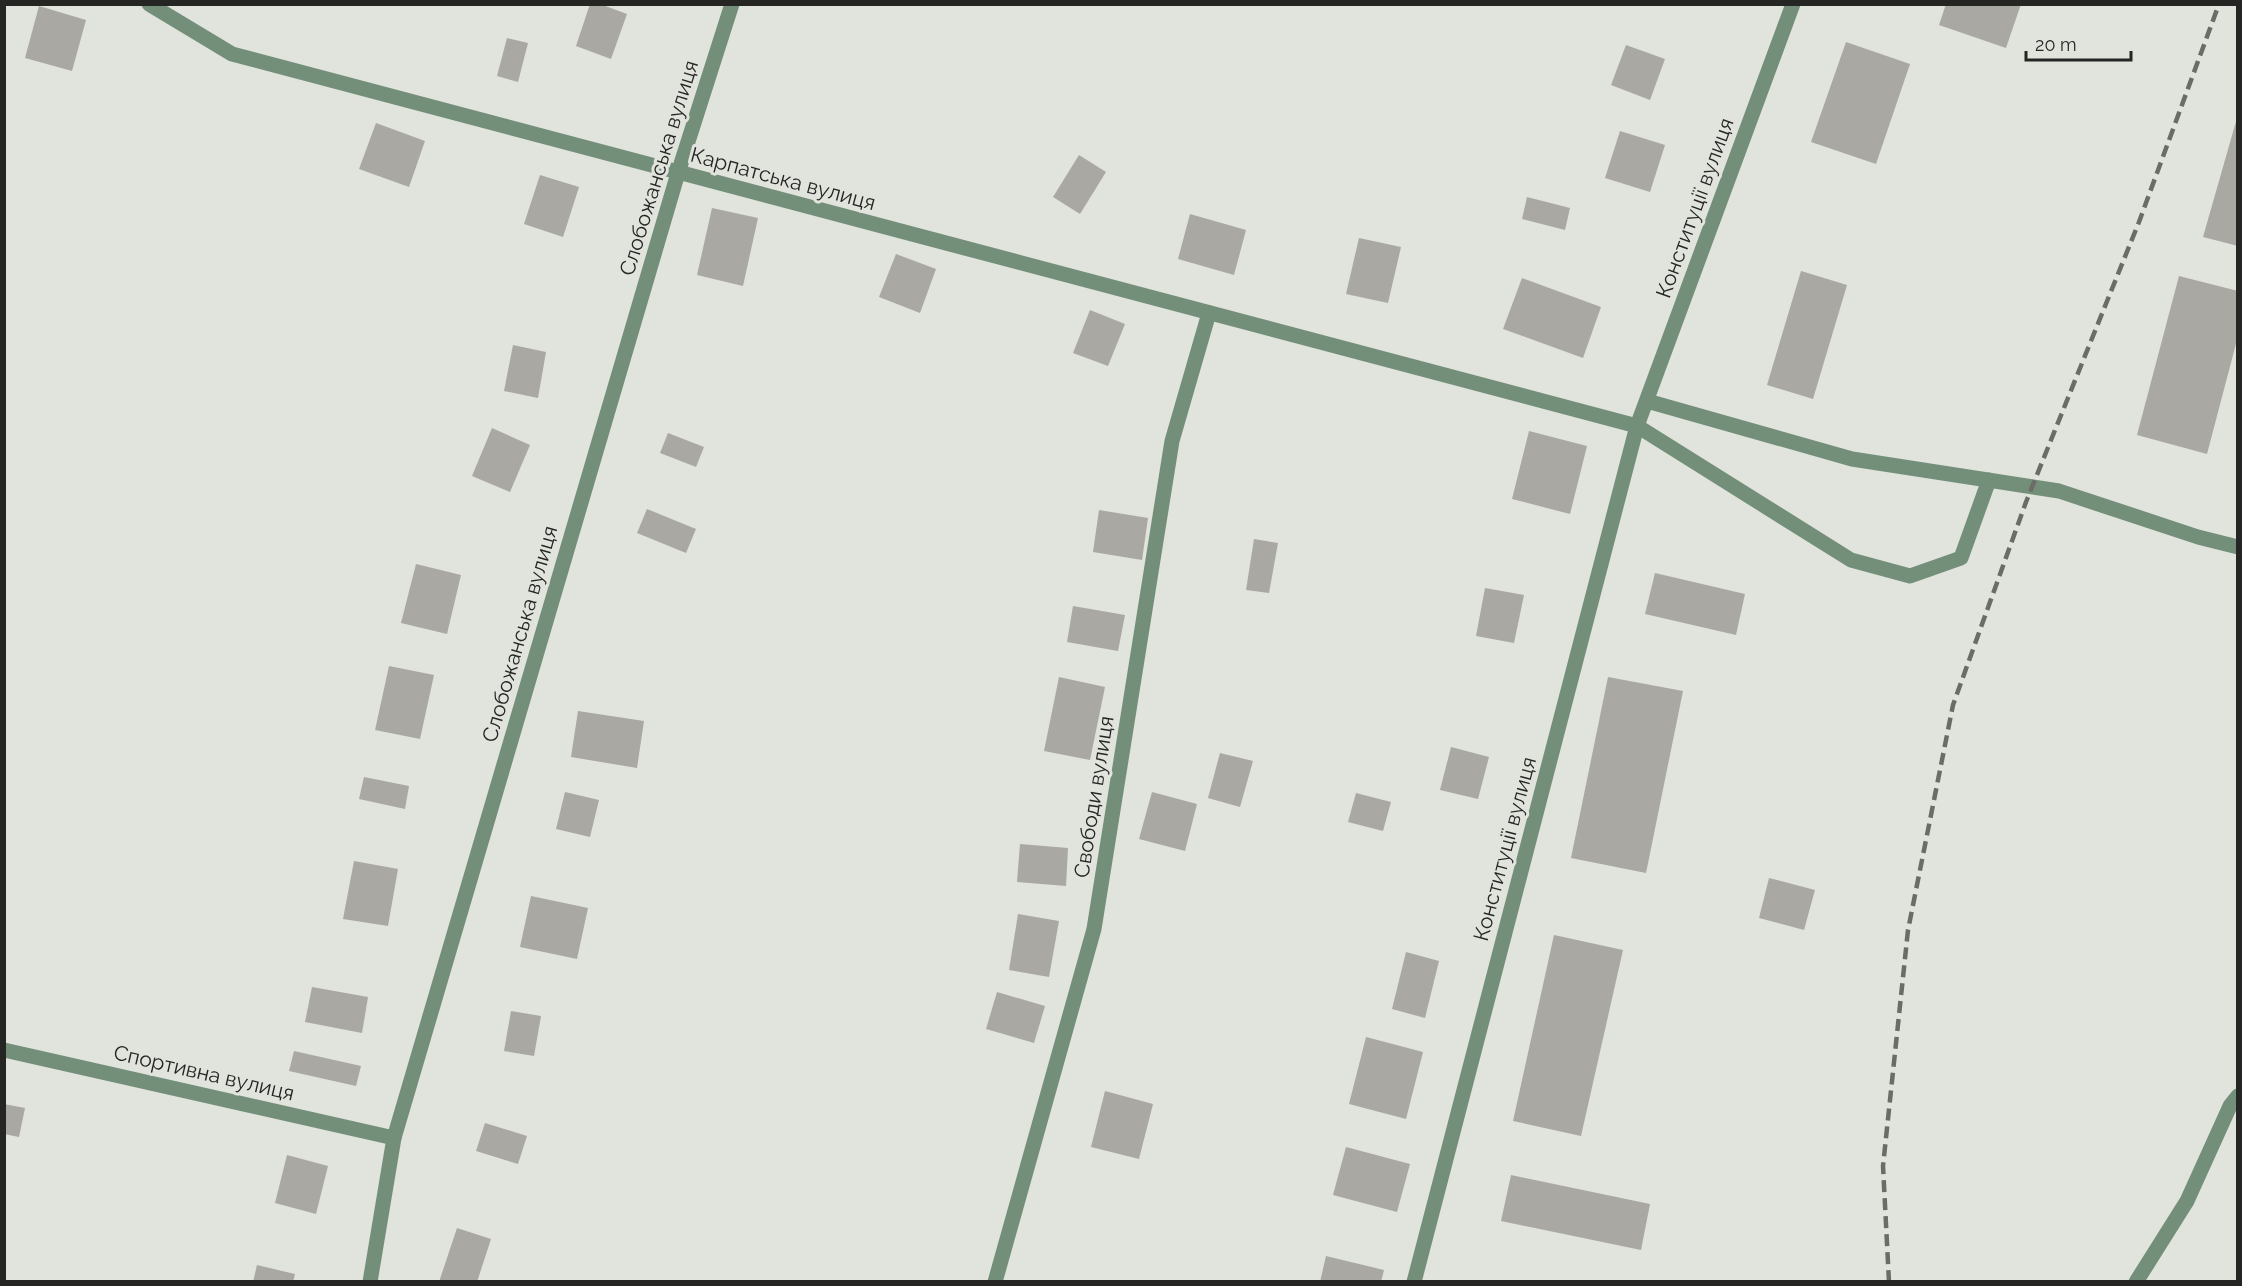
<svg xmlns="http://www.w3.org/2000/svg" width="2242" height="1286" font-family="Raleway,sans-serif">
  <style>
    .building { fill: #aaa8a2 }
    .lines { fill: none; stroke-linecap: round; stroke-linejoin: round }
    .minor { stroke: #738f7a; stroke-width: 15 }
    .rail { stroke: #6b6c68; stroke-width: 4.5; stroke-dasharray: 12 6; stroke-linecap: butt }
    .labels { text-anchor: middle; stroke-width: 6; stroke-linejoin: round; paint-order: stroke }
    .street-label { font-size: 21px; fill: #252624; stroke: #e1e3dd }
  </style>
  <rect width="100%" height="100%" fill="#e1e3dd"/>
  <g class="building">
    <path d="M590,4H600L627,14L611,59L576,46Z"/>
    <path d="M1946,4H2021L2006,48L1939,25Z"/>
    <path d="M39,6L86,20L72,71L25,58Z"/>
    <path d="M507,38L528,43L518,82L497,76Z"/>
    <path d="M1846,42L1910,64L1876,164L1811,142Z"/>
    <path d="M1626,45L1665,59L1650,100L1611,85Z"/>
    <path d="M2237,118H2238V246L2203,237Z"/>
    <path d="M376,123L425,141L409,187L359,169Z"/>
    <path d="M1620,131L1665,145L1650,192L1605,178Z"/>
    <path d="M1079,155L1106,172L1080,214L1053,197Z"/>
    <path d="M540,175L579,187L563,237L524,224Z"/>
    <path d="M1527,197L1570,208L1565,230L1522,219Z"/>
    <path d="M712,208L758,218L743,286L697,275Z"/>
    <path d="M1190,214L1246,230L1234,275L1178,259Z"/>
    <path d="M1359,238L1401,247L1388,303L1346,294Z"/>
    <path d="M896,254L936,269L920,313L879,297Z"/>
    <path d="M1801,271L1847,285L1813,399L1767,385Z"/>
    <path d="M2179,276L2238,291V336L2207,454L2137,435Z"/>
    <path d="M1522,278L1601,307L1583,358L1503,329Z"/>
    <path d="M1090,310L1125,324L1108,366L1073,353Z"/>
    <path d="M513,345L546,352L538,398L504,391Z"/>
    <path d="M492,428L530,445L510,492L472,476Z"/>
    <path d="M1529,431L1587,446L1570,514L1512,499Z"/>
    <path d="M668,433L704,447L696,467L660,453Z"/>
    <path d="M647,509L696,529L686,553L637,533Z"/>
    <path d="M1099,510L1148,518L1142,560L1093,552Z"/>
    <path d="M1254,539L1278,543L1269,593L1246,590Z"/>
    <path d="M416,564L461,575L447,634L401,623Z"/>
    <path d="M1655,573L1745,594L1736,635L1645,614Z"/>
    <path d="M1485,588L1524,595L1514,643L1476,636Z"/>
    <path d="M1073,606L1125,615L1118,651L1067,642Z"/>
    <path d="M389,666L434,675L420,739L375,730Z"/>
    <path d="M1059,677L1105,687L1090,760L1044,751Z"/>
    <path d="M1608,677L1683,691L1646,873L1571,858Z"/>
    <path d="M578,711L644,721L637,768L571,757Z"/>
    <path d="M1451,747L1489,757L1478,799L1440,790Z"/>
    <path d="M1220,753L1253,761L1240,807L1208,798Z"/>
    <path d="M364,777L409,786L405,809L359,799Z"/>
    <path d="M565,792L599,800L590,837L556,829Z"/>
    <path d="M1152,792L1197,804L1185,851L1139,839Z"/>
    <path d="M1356,793L1391,802L1383,831L1348,822Z"/>
    <path d="M1020,844L1068,848L1066,886L1017,882Z"/>
    <path d="M354,861L398,869L388,926L343,919Z"/>
    <path d="M1769,878L1815,890L1804,930L1759,918Z"/>
    <path d="M531,896L588,908L577,959L520,947Z"/>
    <path d="M1018,914L1059,921L1049,977L1009,970Z"/>
    <path d="M1554,935L1623,950L1581,1136L1513,1121Z"/>
    <path d="M1406,952L1439,961L1425,1018L1392,1009Z"/>
    <path d="M312,987L368,997L362,1033L305,1022Z"/>
    <path d="M997,992L1045,1006L1034,1043L986,1029Z"/>
    <path d="M511,1011L541,1016L534,1056L504,1051Z"/>
    <path d="M1366,1037L1423,1052L1406,1119L1349,1104Z"/>
    <path d="M294,1051L361,1066L356,1086L289,1071Z"/>
    <path d="M1105,1091L1153,1104L1139,1159L1091,1147Z"/>
    <path d="M4,1104L25,1108L19,1137L4,1134Z"/>
    <path d="M485,1123L527,1136L518,1164L476,1151Z"/>
    <path d="M1346,1147L1410,1164L1397,1212L1333,1195Z"/>
    <path d="M287,1155L328,1166L316,1214L275,1203Z"/>
    <path d="M1511,1175L1650,1204L1641,1250L1501,1221Z"/>
    <path d="M457,1228L491,1239L477,1282H439Z"/>
    <path d="M1326,1256L1384,1270L1381,1282H1320Z"/>
    <path d="M257,1265L295,1274L293,1282H253Z"/>
  </g>
  <g class="lines">
    <g class="minor">
      <path d="M149,4L232,54L1637,426L1851,560L1910,576L1961,558L1989,480"/>
      <path d="M1647,401L1852,459L2059,491L2198,537L2238,547"/>
      <path d="M4,1050L394,1138"/>
      <path d="M370,1282L394,1138L678,173L732,4"/>
      <path d="M995,1282L1094,929L1172,441L1209,313"/>
      <path d="M1414,1282L1637,426L1793,4"/>
      <path d="M2136,1282L2187,1201L2230,1106L2238,1096"/>
    </g>
    <path class="rail" d="M1889,1282L1883,1166L1908,930L1953,705L2026,502L2139,222L2219,4"/>
  </g>
  <g class="labels">
    <g class="street-label">
      <text transform="translate(659 168) rotate(-73)" y="7">Слобожанська вулиця</text>
      <text transform="translate(783 179) rotate(15)" y="7">Карпатська вулиця</text>
      <text transform="translate(1695 208) rotate(-70)" y="7">Конституції вулиця</text>
      <text transform="translate(520 634) rotate(-74)" y="7">Слобожанська вулиця</text>
      <text transform="translate(1094 797) rotate(-81)" y="7">Свободи вулиця</text>
      <text transform="translate(1505 849) rotate(-75)" y="7">Конституції вулиця</text>
      <text transform="translate(204 1073) rotate(13)" y="7">Спортивна вулиця</text>
    </g>
  </g>
  <rect width="2242" height="1286" fill="none" stroke="#252624" stroke-width="12"/>
  <path d="M2026 51v9h105v-9" fill="none" stroke="#252624" stroke-width="3"/>
  <text x="2035" y="51" font-size="18" fill="#252624" stroke="#e1e3dd" stroke-width="4.5" paint-order="stroke">20 m</text>
</svg>
